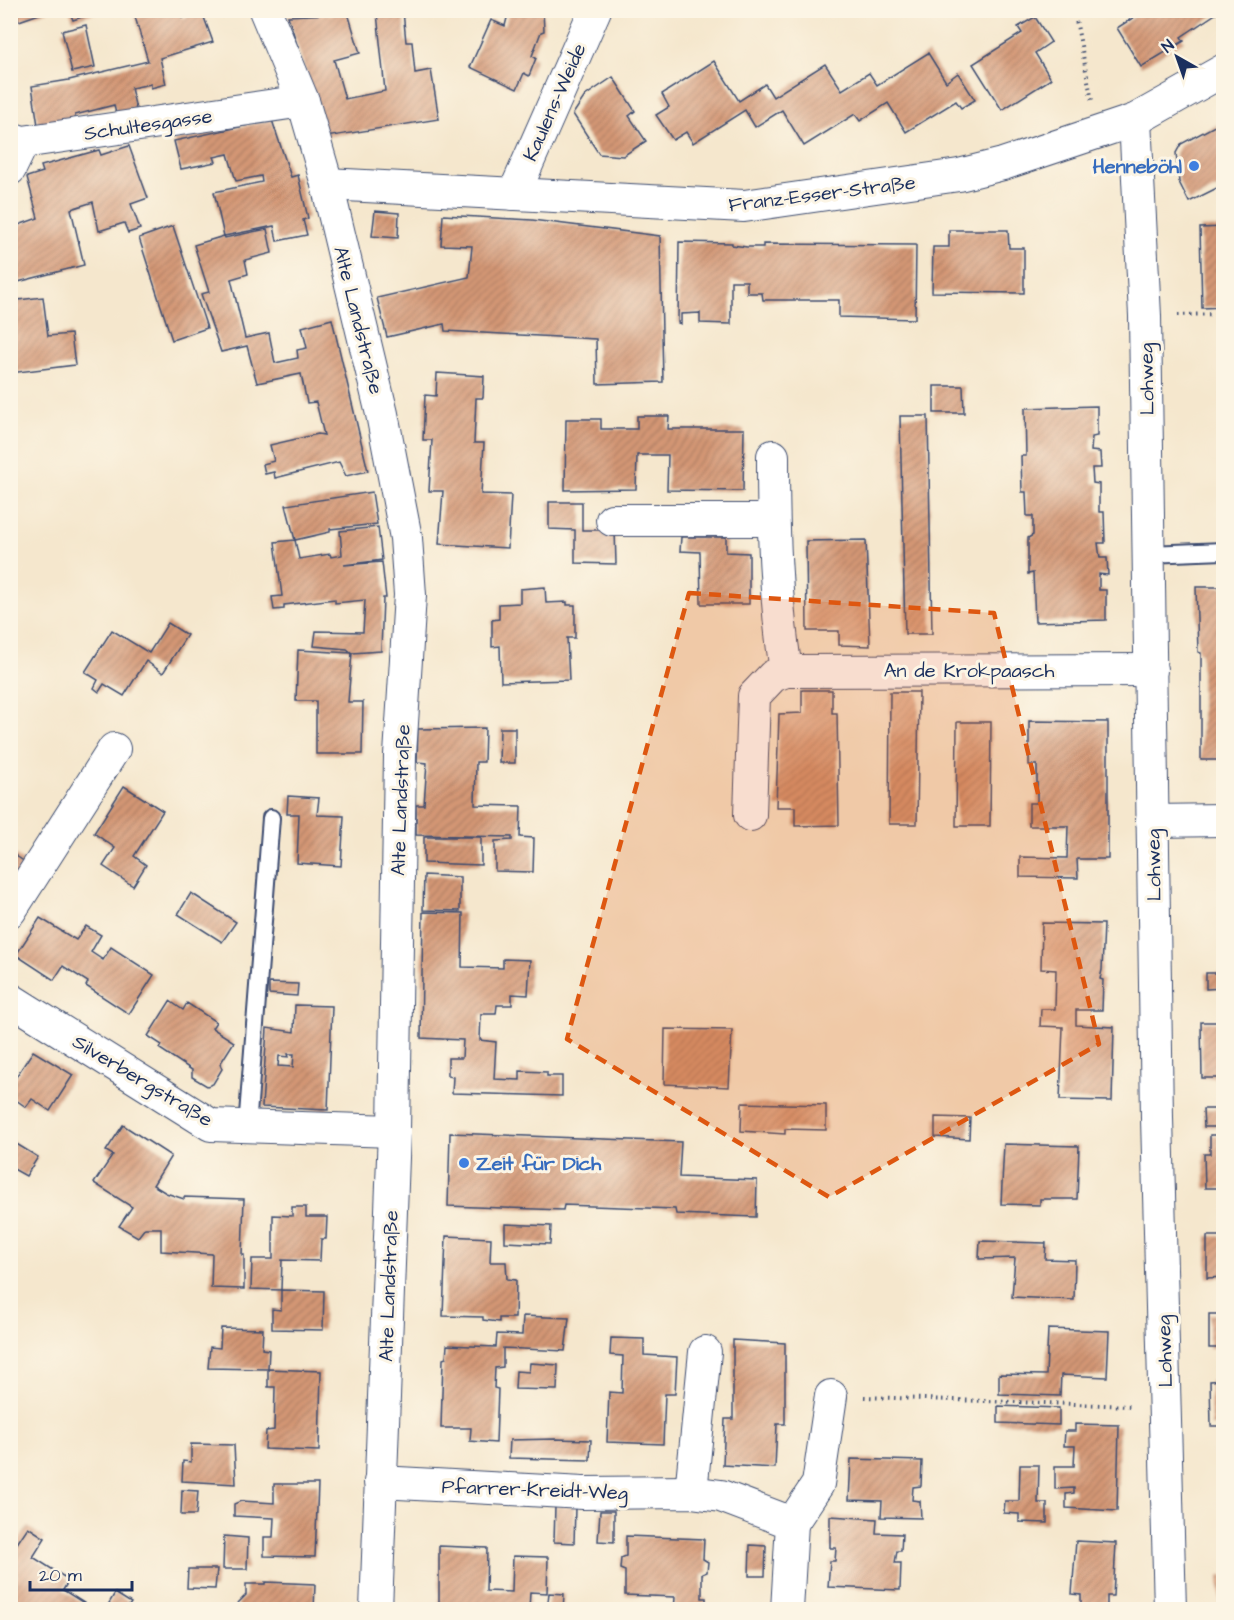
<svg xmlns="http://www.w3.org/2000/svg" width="1234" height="1620" font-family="'Architects Daughter',sans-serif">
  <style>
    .building { fill: url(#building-hatch); fill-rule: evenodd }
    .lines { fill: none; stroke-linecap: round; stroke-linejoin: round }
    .lane-casing { stroke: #3c4b6f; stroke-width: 20 }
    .street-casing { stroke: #3c4b6f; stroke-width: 34 }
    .path { stroke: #3c4b6f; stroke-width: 4; stroke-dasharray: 1.5 4.5; stroke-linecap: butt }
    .lane { stroke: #fff; stroke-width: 16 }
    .street { stroke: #fff; stroke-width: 32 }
    .marked { fill: #de5710; fill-opacity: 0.2; stroke: #de5710; stroke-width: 4.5; stroke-dasharray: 12 8; stroke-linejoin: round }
    .shop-dot { fill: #3f7fe0; stroke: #fcf5e5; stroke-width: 2 }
    .labels { text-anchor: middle; stroke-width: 6; stroke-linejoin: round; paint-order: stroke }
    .street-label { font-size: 20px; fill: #1b2f5e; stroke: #fcf5e5 }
    .shop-label { font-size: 20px; font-weight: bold; fill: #366cbe; stroke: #fcf5e5; text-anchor: end }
  </style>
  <defs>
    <pattern id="building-hatch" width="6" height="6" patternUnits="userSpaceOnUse" patternTransform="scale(1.5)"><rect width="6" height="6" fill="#d49775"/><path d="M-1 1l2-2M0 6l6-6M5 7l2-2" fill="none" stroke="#ab7c63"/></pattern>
  </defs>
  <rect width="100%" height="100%" fill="#fcf5e5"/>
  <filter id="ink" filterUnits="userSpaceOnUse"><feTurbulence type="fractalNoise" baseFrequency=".0167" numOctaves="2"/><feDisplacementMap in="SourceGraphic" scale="12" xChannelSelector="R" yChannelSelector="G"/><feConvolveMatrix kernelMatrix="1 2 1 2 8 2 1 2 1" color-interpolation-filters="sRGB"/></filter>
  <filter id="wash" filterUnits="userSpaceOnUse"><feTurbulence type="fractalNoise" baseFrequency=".008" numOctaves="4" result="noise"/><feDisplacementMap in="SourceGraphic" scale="24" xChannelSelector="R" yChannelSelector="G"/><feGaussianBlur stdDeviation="1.35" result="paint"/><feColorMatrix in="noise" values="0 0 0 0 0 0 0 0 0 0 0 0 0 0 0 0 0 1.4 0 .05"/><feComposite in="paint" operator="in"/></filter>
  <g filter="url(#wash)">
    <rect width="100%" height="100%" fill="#f5e7cd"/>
    <g id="blocks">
      <g class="building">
        <path d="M15,10H48V11L19,21Z"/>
        <path d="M69,10H100V11L73,20Z"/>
        <path d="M133,10H179L182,18L202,12L213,42L160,58L166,84L151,88V84L131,88L136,109L116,114L114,105L75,115L76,126L39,132L32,86L69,80L148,61Z"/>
        <path d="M509,10H543L544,31L541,32L532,56L536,58L529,76L524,73L517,89L470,67L491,20L505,26Z"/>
        <path d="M1145,10H1224V16L1220,11L1181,37L1184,41L1141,67L1117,28Z"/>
        <path d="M403,11L406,42H412L415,73L431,70L439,119L326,137L288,16L348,13L360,53L334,60L345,99L385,91L377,13Z"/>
        <path d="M1035,17L1051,42L1035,53L1051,79L1002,110L973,64L1022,33L1018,27Z"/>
        <path d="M86,25L95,67L72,72L62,31Z"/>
        <path d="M928,53L946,82L958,73L975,100L961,108L956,101L906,132L888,103L860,121L855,114L804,146L782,110L755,127L745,110L693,143L686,132L673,140L656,115L669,107L662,94L714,61L739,101L765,84L773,97L825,64L842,90L869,73L877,85Z"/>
        <path d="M613,77L635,111L629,116L646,141L623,156L599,154L573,114L585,96Z"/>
        <path d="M272,120L291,177L298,175L308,218L303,220L307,235L277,241L274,226L224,236L214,192L262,182L261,176L236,181L228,154L214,157L216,162L181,169L174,141Z"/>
        <path d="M1224,121V190L1221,186L1189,202L1179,182L1176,153L1181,144Z"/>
        <path d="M129,146L148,198L131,204L140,229L128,233L124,223L99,231L93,202L71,209L84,265L14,283L10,270V228L38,218L27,177L43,172L41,166L99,150L101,155Z"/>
        <path d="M375,211L399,213L398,238L372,236Z"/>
        <path d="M443,215L532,220L660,236L663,382L597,384L596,339L445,331L444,324L387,337L377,298L469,277L472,246L441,245Z"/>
        <path d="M173,226L207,328L172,340L139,238Z"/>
        <path d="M1224,227V307L1202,308L1200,228Z"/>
        <path d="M267,229L272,253L245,260L248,274L231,279L245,338L269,333L275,363L298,358L297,350L307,348L302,327L332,319L368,471L346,476L339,462L275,478L274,472L265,474L263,464L274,461L270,445L318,434L324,435L316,402L307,403L301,374L257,383L247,346L221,352L201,294L209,292L194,245L224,236L225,238Z"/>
        <path d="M949,230H1008L1009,248H1024V293L932,292L933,247H949Z"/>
        <path d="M679,242L732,243V245L747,247H763V244L916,245L915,319L839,317V300H763L762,293H747V281H731V324L700,323V313L681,314V324L678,323Z"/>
        <path d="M43,297L48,336L71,334L75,365L10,373V301Z"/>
        <path d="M437,373L484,376L483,398H476L474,443H484L481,494L511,495L508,548L439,544L443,491H429L432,440H423L425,395L436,396Z"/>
        <path d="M934,386H963L964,413H934Z"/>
        <path d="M1097,406V436L1092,437L1091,451L1100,452L1101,468H1092L1093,483L1099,484V512H1104L1105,543H1098L1100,558H1107L1108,575L1099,574V590H1106V620L1035,622L1033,573L1028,574V538L1033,535V516H1027L1026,492H1022L1021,456H1026L1025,408Z"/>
        <path d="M637,416H669L668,429H744L743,491L667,490L668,455H637L636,489L565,490L566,419H601V429H637Z"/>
        <path d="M900,416H928L932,634H905Z"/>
        <path d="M372,492L377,524L330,529V532L295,540L286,505Z"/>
        <path d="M549,502H582V530H615L616,564L575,563V530L549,529Z"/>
        <path d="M378,527L382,560L344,565L382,562L386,598H383L381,651L352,653L347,649L314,646L316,631L363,632L365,600L335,603V599L284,605V609L274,610L272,597L282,596L275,542L295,540L299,559L330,554L331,557L342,555L340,531Z"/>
        <path d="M681,537H726V552L749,553V604H701L700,552L680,551Z"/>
        <path d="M866,540L870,646L839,645V631H807L806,541Z"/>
        <path d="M545,587L546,603L567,602V605H575V638H567L569,680L501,682L500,646L492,647V620L499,619V604L520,603V589Z"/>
        <path d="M1196,587H1224V760H1201V653L1198,652Z"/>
        <path d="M168,623L187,635L163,673L146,661L124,696L104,684L99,692L94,688L98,680L85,672L112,630L149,653Z"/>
        <path d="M298,650L352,653L348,702H363L362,754H316V701H296Z"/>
        <path d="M802,690H832V713H837L839,825L795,826V807H776L779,714L802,713Z"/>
        <path d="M890,692H919L917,824H889Z"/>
        <path d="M1029,721L1108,722V859H1077L1078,878L1020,877V857L1067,858L1068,826H1029V803H1037V765H1029Z"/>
        <path d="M957,722H991L990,826H956Z"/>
        <path d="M485,728L484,762H476L475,805L521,806L520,837L534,838L533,872L495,871V841L512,840V837L416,835V805H424L427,763L417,762L418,729Z"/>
        <path d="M500,728H515V763H499Z"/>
        <path d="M124,786L163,811L134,856L146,865L133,886L103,866L115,848L94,833Z"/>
        <path d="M288,796L319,798L317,815L344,816L341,866L297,863L299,814H287Z"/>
        <path d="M424,837H481V865L424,863Z"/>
        <path d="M13,854L28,864L10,890V858Z"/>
        <path d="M424,875L460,877V911L423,910Z"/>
        <path d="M191,893L236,922L222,942L178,914Z"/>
        <path d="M423,912L463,913L462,967L503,968V959L530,960L528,995L512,994V1005H497L496,1014H481L480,1040L496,1042L494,1079L520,1080V1071L547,1072V1076H562V1096L452,1093L453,1077L448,1076V1058H462L463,1040L421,1038Z"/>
        <path d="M40,918L76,940L86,926L101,935L91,952L103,960L111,947L154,975L129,1014L86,986L88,982L63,966L54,980L16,955Z"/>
        <path d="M1042,923L1104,924L1102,970L1100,979L1103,980L1102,1010H1076V1025L1114,1027L1112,1101L1060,1100L1063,1027L1040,1026L1041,1009H1055L1056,970L1041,969Z"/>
        <path d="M1206,973H1224V988L1206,989Z"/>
        <path d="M269,983L298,984L297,996L269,994Z"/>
        <path d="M170,1001L183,1010L187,1003L216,1022L212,1028L234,1042L220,1064L222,1069L213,1084L207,1086L192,1077V1070L160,1049L162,1045L148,1036Z"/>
        <path d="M295,1005L332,1006L328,1110L262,1107L267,1028L294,1032ZM288,1054H294L293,1067L278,1066L279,1056L289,1057Z"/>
        <path d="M1201,1022H1224V1078H1202Z"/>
        <path d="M665,1029L732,1030L729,1087L664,1084Z"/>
        <path d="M33,1051L73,1075L50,1111L32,1099L26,1107L13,1098L10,1103V1086Z"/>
        <path d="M742,1103L826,1105V1130L785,1129V1134L741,1131Z"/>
        <path d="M1203,1109H1224V1127H1204Z"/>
        <path d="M935,1117L970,1118L969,1139L935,1137Z"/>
        <path d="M123,1125L171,1156L153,1185L166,1193L184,1199V1197L244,1199L242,1255H244V1289L211,1288L212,1254L161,1251V1228H145L138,1237L119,1226L132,1207L94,1183L113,1155L106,1151Z"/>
        <path d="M450,1133L681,1142L679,1177L757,1180L756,1217L676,1214L675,1209L564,1205L563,1210L448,1206Z"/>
        <path d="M1210,1135H1224V1188H1205L1204,1154H1210Z"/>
        <path d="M10,1140L38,1157L26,1176L10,1167Z"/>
        <path d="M1004,1144L1079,1146L1077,1199H1040V1205L1001,1204Z"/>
        <path d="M292,1207H306V1217H327L326,1239H321L320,1261L282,1260L281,1290L251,1289L252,1259H273V1215L292,1216Z"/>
        <path d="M505,1224L551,1226L550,1244L505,1242Z"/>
        <path d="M446,1236L491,1238L490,1262H506L507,1279L516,1280L515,1318H499V1322L483,1320V1317L443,1316Z"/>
        <path d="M1207,1236H1224V1277L1207,1278Z"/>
        <path d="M980,1241L1046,1243L1045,1259L1075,1260L1074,1300L1012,1297L1015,1258L979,1259Z"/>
        <path d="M281,1290L324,1291L323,1330L272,1329V1309L281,1310Z"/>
        <rect x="1209" y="1314" width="15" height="34"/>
        <path d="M523,1316L569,1318L565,1351L503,1348V1367L495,1368L494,1388L498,1389L496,1443L470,1441L471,1428H441L443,1359L446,1358L447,1345L496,1347L497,1334L522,1335Z"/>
        <path d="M221,1328L263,1329L262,1349L269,1350L268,1369L208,1368L210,1347L220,1348Z"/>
        <path d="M1048,1329L1109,1331L1107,1377L1061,1375L1060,1396L999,1394V1374L1046,1375Z"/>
        <path d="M611,1338L644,1339V1355L677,1357L675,1394H665L663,1444L607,1442L609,1392L622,1393L623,1356L610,1355Z"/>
        <path d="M733,1340L785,1343V1424H777L775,1468L723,1465L725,1419H733Z"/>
        <path d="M530,1363L558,1365L557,1390L515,1389L516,1371L529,1372Z"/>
        <path d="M268,1369L321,1371L319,1451L265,1449L266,1431L274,1430L275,1387H268Z"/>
        <path d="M1224,1380V1426H1211L1210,1381Z"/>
        <path d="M998,1406L1059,1408V1425L998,1423Z"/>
        <path d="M1075,1424L1119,1425L1117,1511L1066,1508V1494L1074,1493V1488L1055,1489V1466H1074L1075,1446H1064L1065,1431H1075Z"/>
        <path d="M556,1439L591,1440L590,1460L509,1458L510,1440Z"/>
        <path d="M191,1444L234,1445L236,1484L182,1481L183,1461L191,1462Z"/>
        <path d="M851,1459L922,1461L921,1486L913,1487L912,1500L920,1501L921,1518L881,1517L882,1501L849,1500Z"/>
        <path d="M1020,1465H1039L1038,1503H1047V1523L1019,1522V1514L1004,1513L1005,1501H1019Z"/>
        <path d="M274,1484H318L315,1557L264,1556V1537H273L274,1518L234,1516V1504L241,1501L274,1503Z"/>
        <path d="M182,1490L198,1491L196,1515H181Z"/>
        <path d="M555,1506L575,1507L574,1543L554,1542Z"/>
        <path d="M600,1511H614V1542L598,1541Z"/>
        <path d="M830,1516L877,1519L876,1533L902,1534L901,1551H897L895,1563H901L900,1590L828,1587L830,1561H835L836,1548H830Z"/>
        <path d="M28,1527L45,1538L33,1557L69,1580L63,1590L95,1610H10V1587L18,1575L10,1570V1554Z"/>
        <path d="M224,1536L248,1538L247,1569H223Z"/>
        <path d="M626,1536L704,1539L703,1559L708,1562L707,1572L702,1574V1598H706V1610H674L675,1597L625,1595V1571L620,1569L621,1558L626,1556Z"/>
        <path d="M1076,1541L1116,1543L1113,1596H1107V1610H1081V1595L1072,1594Z"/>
        <path d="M750,1545L766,1546L765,1576H749Z"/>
        <path d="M439,1546L487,1548L486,1591L512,1592L513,1556L548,1557L547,1593L530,1592L529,1610H439Z"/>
        <path d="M188,1569H217L215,1589L187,1588Z"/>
        <path d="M1219,1576H1224V1610H1220Z"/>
        <path d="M265,1582L315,1584L314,1610H238V1603L246,1595V1584H265Z"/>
        <path d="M115,1593L131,1603L126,1610H105Z"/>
        <path d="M549,1593L564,1594L563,1610H547Z"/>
      </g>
    </g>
  </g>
  <g filter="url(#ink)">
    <use href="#blocks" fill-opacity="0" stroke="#3c4b6f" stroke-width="1.5"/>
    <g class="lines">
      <defs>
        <g id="lane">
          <path d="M1148,554L1224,551"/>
          <path d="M247,1128L271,818"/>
        </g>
        <g id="street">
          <path d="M265,10L303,101L327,184L382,414L406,538L410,595L400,755L394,1131L376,1610"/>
          <path d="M1135,120L1145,316L1157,1118L1170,1610"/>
          <path d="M10,138L23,142L303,101"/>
          <path d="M10,169L23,142"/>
          <path d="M327,184L744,206L959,175L1003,164L1135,120L1224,70"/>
          <path d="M514,194L595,10"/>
          <path d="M773,456C773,528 775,600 786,671"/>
          <path d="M612,520H773"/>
          <path d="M750,815L754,696L773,676L786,671L1151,670"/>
          <path d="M1152,821L1224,820"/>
          <path d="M10,911L114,749"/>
          <path d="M10,999L211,1125L394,1131"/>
          <path d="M380,1482L583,1493L691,1492L721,1496L792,1523L787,1610"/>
          <path d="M691,1492L705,1352"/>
          <path d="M792,1523L818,1484L831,1396"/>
        </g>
      </defs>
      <use href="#lane" class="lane-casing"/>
      <use href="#street" class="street-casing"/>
      <g class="path">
        <path d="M1074,10L1092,101"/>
        <path d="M1178,315L1224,314"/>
        <path d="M864,1397L1133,1406"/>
      </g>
      <use href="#lane" class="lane"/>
      <use href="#street" class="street"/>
    </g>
  </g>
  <path class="marked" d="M689,593L994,613L1099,1044L829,1197L567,1039Z"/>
  <g class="shop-dot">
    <circle cx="1194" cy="166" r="6"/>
    <circle cx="464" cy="1163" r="6"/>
  </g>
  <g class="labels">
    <g class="street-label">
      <text transform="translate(554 102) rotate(-66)" y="7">Kaulens-Weide</text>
      <text transform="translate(148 124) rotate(-8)" y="7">Schultesgasse</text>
      <text transform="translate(822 193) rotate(-7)" y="7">Franz-Esser-Straße</text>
      <text transform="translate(359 320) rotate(76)" y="7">Alte Landstraße</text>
      <text transform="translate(1146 379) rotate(-91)" y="7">Lohweg</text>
      <text x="969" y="677">An de Krokpaasch</text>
      <text transform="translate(400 800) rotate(-88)" y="7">Alte Landstraße</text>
      <text transform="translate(1153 865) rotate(-91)" y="7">Lohweg</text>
      <text transform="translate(143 1080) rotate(31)" y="7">Silverbergstraße</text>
      <text transform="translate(388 1286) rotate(-88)" y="7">Alte Landstraße</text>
      <text transform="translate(1164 1351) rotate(-92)" y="7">Lohweg</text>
      <text transform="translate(535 1489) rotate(2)" y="7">Pfarrer-Kreidt-Weg</text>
    </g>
    <g class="shop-label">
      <text x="1182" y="173">Henneböhl</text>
      <text x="476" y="1170" text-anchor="start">Zeit für Dich</text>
    </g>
  </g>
  <rect width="1234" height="1620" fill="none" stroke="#fcf5e5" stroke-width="36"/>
  <g transform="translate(1177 57) rotate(320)" stroke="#fcf5e5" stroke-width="4.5" paint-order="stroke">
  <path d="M0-4.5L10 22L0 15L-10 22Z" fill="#1b2f5e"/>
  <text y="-9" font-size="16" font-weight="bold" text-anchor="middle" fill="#1b2f5e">N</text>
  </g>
  <path d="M30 1581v9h102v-9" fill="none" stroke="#1b2f5e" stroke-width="3"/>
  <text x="39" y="1581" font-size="18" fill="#1b2f5e" stroke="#fcf5e5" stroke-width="4.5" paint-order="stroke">20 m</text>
</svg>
